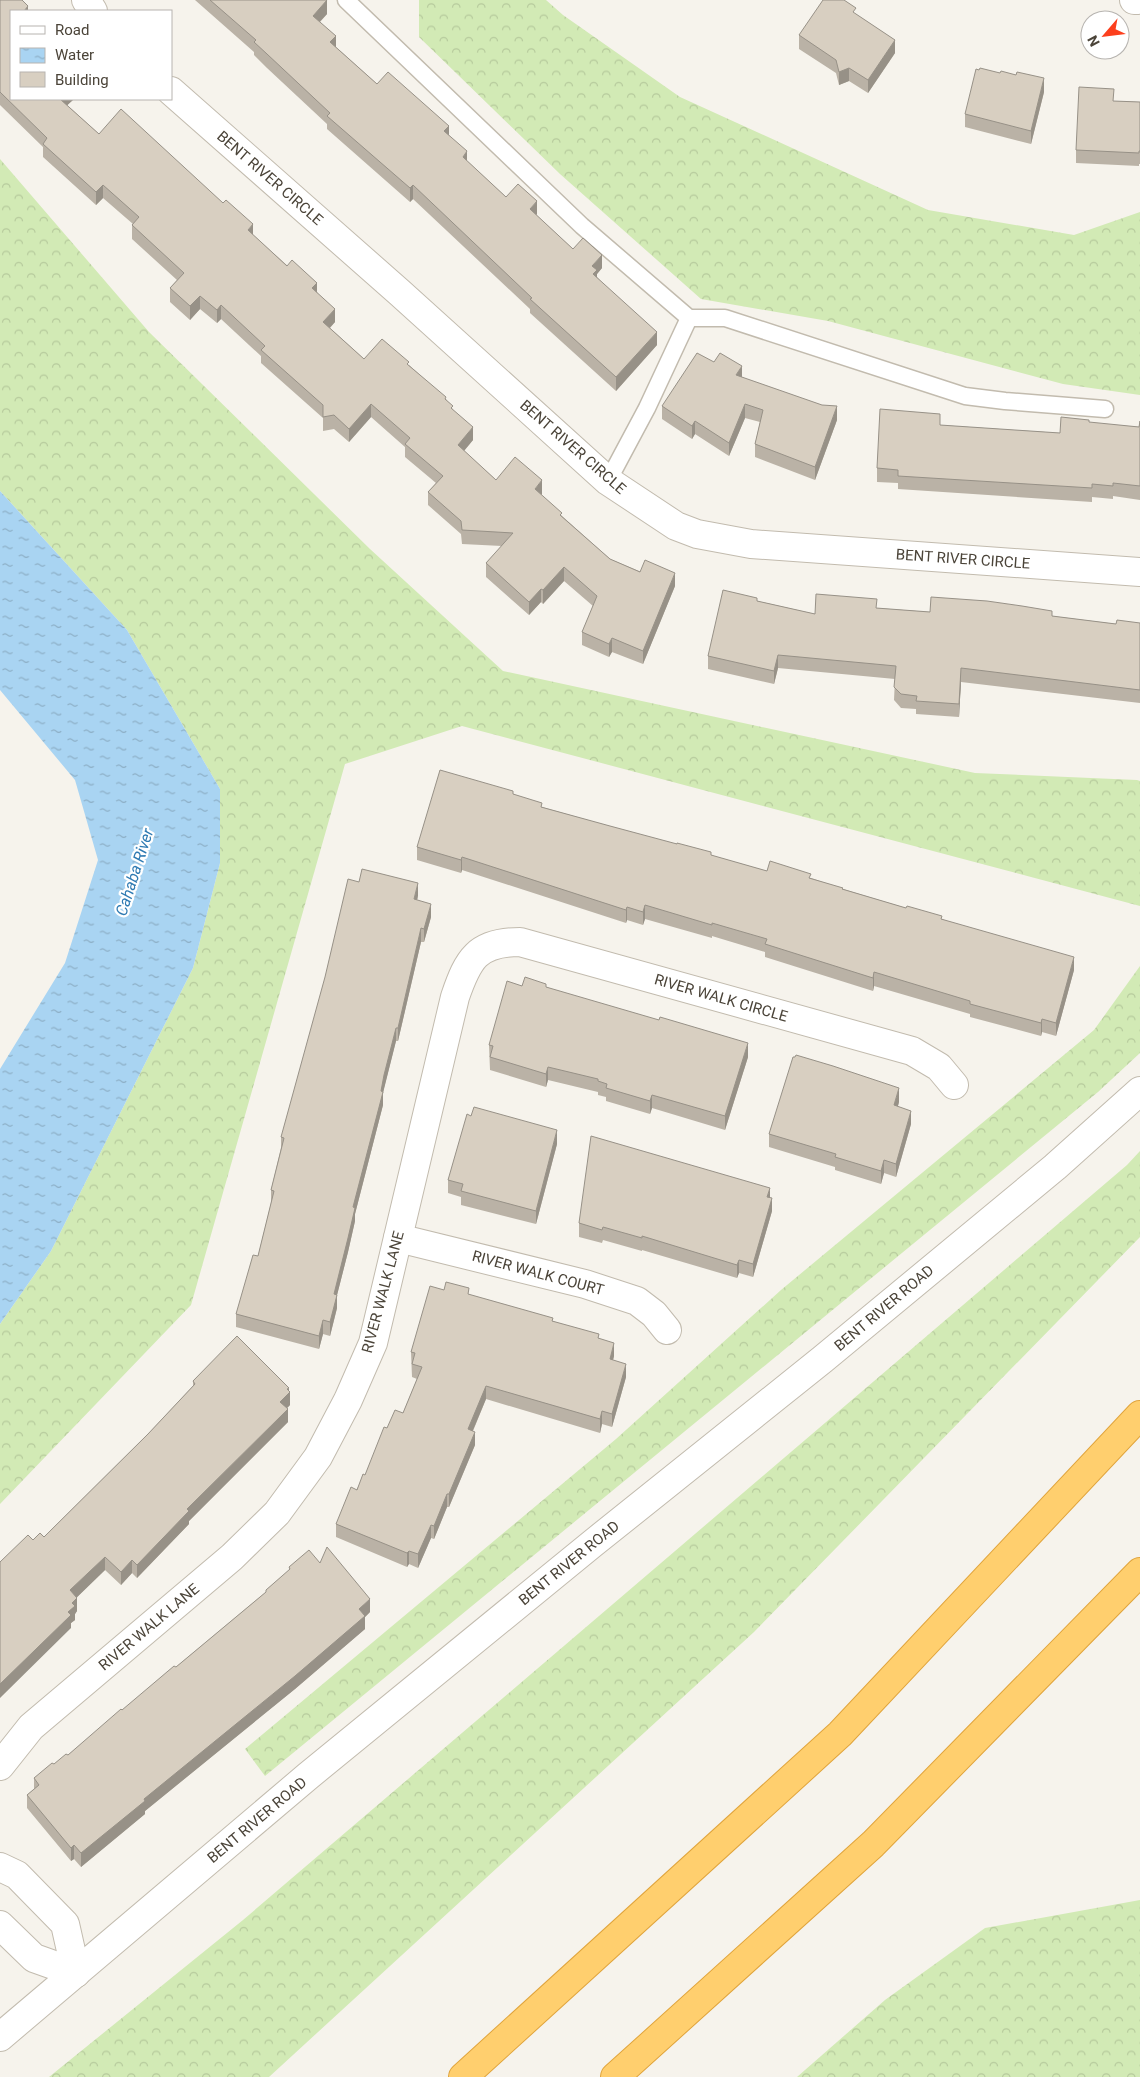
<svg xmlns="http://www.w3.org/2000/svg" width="1140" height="2077" font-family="Roboto,sans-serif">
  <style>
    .forest { fill: url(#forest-crowns) }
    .water { fill: url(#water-ripples) }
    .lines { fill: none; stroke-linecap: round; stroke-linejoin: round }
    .service-casing { stroke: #c2bbae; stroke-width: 19 }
    .minor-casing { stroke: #c2bbae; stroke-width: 30 }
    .motorway-casing { stroke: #e0a43c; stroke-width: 30 }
    .service { stroke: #fff; stroke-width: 16 }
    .minor { stroke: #fff; stroke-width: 28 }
    .motorway { stroke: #ffcf6e; stroke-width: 28 }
    .wall { fill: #bab2a6 }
    .shaded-wall { fill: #979187 }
    .building { fill: #d8cfc1; stroke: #979187 }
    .labels { text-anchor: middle; stroke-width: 4.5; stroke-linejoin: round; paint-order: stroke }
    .street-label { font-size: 15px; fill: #4b4439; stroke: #fff }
    .water-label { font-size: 16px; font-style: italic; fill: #2e7ab2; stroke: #fff }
  </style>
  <defs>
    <pattern id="forest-crowns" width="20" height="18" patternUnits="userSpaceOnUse" patternTransform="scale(1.25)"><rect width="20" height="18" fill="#d2eab5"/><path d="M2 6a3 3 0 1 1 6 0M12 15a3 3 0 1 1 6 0" fill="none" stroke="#b6ca9c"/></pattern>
    <pattern id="water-ripples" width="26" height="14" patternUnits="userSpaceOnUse" patternTransform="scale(1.25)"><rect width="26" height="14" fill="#a9d4f2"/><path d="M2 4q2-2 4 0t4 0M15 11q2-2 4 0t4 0" fill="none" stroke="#8caec5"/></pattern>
  </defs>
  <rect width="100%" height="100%" fill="#f6f3ec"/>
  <g class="forest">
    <path d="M419,0H546L563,15L680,97L928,210L1074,235L1140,212V395L1063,384L828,321L701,299L560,174L419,37Z"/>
    <path d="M0,159L149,332L370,549L503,671L975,773L1137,780L1140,781V906L462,726L345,764L191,1305L0,1504V1324L51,1251L193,968L220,863V789L127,630L0,491Z"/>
    <path d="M1140,966V1053L1098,1092L265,1776L245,1749L616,1439L781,1290L1094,1030Z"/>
    <path d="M1140,1151V1237L754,1632L269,2077H49L243,1920L1127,1165Z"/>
    <path d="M1140,1900V2077H797L885,2000L985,1928Z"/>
  </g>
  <path class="water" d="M0,491L127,630L220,789V863L193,968L51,1251L0,1324V1069L65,963L98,860L75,780L0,690Z"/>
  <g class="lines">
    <defs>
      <g id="service">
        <path d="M346,0L582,226L689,318H725L965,396L1005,401L1105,409"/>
        <path d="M608,481L647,408L689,318"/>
      </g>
      <g id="minor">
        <path d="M86,0L93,11"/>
        <path d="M1134,0H1137"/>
        <path d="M171,91L399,292L608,481L676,526L697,534L751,544L1140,572"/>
        <path d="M398,1238L585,1284L637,1301L654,1314L667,1330"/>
        <path d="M0,1766L31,1727L232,1557L277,1513L318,1457L348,1400L373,1343L455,997C468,959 477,942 520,942L912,1051L939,1067L954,1085"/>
        <path d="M0,1867L17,1875L65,1924L76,1973"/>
        <path d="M0,1925L34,1958L76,1973"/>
        <path d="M0,2037L308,1776L592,1544L823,1359L1055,1167L1140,1091"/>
      </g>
      <g id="motorway">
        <path d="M463,2077L840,1734L1140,1415"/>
        <path d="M615,2077L873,1844L1140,1572"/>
      </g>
    </defs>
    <use href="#service" class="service-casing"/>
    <use href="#minor" class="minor-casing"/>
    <use href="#motorway" class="motorway-casing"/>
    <use href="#service" class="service"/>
    <use href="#minor" class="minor"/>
    <use href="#motorway" class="motorway"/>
  </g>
  <g class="wall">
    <path d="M0,0L28,11H11V99H74L67,105L99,134L253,235L317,292L335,322L330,328L364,359L409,365L446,399L473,440L464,451L496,480L542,494L541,495L562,516L610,559L675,586L643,664L612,652L609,657L582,645V632L593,606L564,581L543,604L541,602L529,615L486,577V563L502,546L462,544L461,534L428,505V492L436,483L405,457V447L371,417L349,442L334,429L323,431V418L261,363V356L221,319L217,323L200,309L190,320L170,302V288L177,280L132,239V225L133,224L103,198L96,205L43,157V147L0,105Z"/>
    <path d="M195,0H327V14L320,22L336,47L377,84L449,135L467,161L506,197L537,214L536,215L573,249L602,268L597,274V277L657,345L616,391L530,313V309L413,199L410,202L327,129V124L267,68L254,55V52Z"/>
    <path d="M856,14L895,53L868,93L849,81L839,85L836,73L799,49V35Z"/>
    <path d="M1044,92L1031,144L965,127V114Z"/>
    <path d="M1114,101L1140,102V164H1139V166L1076,163V150Z"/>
    <path d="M742,377L837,420L815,480L755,457V444L760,422L745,418L729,456L695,434L692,439L662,419V406Z"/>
    <path d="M1140,421V500L1113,496V499L1092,497V502L898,489V483L877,482V468L940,425L1060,433L1089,423L1139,427Z"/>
    <path d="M757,601L815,614L877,608L930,612L1052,616L1116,624L1140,623V703L961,682L959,717L916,714V709L901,708L894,700L895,679L778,668L774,684L708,669V656Z"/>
    <path d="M513,794L542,807L767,871L811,878L843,889L942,919L1074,970L1056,1036L1042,1032L1041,1036L970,1017V1014L874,986L873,991L765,957V952L712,936V938L645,919L643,925L627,920L626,923L462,870L461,873L417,860V847Z"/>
    <path d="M418,896L417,900L431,917L424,942H421L398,1041H396L384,1088L383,1093V1105L355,1214V1221L348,1252L337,1295V1308L330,1336L323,1334L319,1349L236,1327V1314L258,1256L271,1203V1190L281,1148V1137Z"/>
    <path d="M522,986L546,987L748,1057L725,1130L652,1108L650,1114L606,1101V1097L598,1095V1092L548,1080L546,1087L490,1070L489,1045Z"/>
    <path d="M899,1102L898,1106L911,1124L896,1177L884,1173L881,1184L835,1170V1167L769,1147V1134Z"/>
    <path d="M557,1144L536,1224L461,1205V1197L448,1193V1180Z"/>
    <path d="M770,1197L772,1211L753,1277L739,1273L737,1278L642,1250V1251L603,1240L602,1243L579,1237V1223Z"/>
    <path d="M444,1290L469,1295L553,1321L599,1338L614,1356L613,1360L626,1377L612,1427L602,1424L600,1433L486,1399L473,1431L475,1445L449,1507H447L434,1539L431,1538L418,1568L409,1564L407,1567L336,1537V1524L365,1475L387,1428L403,1413L417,1379L412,1377L411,1352Z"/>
    <path d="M193,1381L289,1391L290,1405L287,1408L288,1422L189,1521V1524L137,1578L132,1573L121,1585L105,1570L77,1597V1611L75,1614V1620L71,1623V1628L33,1540L44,1537L148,1434L193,1386Z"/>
    <path d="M320,1563L370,1612L365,1617V1629L295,1689L145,1811V1814L81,1867L74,1859L71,1861L27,1808V1795L34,1789V1778L68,1755L176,1667L266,1592V1590L289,1571V1567Z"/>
  </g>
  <g class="shaded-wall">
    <path d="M327,0V14L313,29V16Z"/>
    <path d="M28,6V11H24Z"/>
    <path d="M336,36V49L330,42Z"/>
    <path d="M895,40V53L868,93V80Z"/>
    <path d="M849,68V81L839,85V72Z"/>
    <path d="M1044,78V92L1031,144V131Z"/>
    <path d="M60,99H74L60,112Z"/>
    <path d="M449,126V139L444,131Z"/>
    <path d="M467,151V165L463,157Z"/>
    <path d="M103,185V198L96,205V192Z"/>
    <path d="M413,185V199L410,202V188Z"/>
    <path d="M537,201V214L530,222V209Z"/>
    <path d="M253,224V238L248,230Z"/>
    <path d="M602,255V268L597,274V283L593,287L592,266Z"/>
    <path d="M317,283V296L312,288Z"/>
    <path d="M200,296V309L190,320V306Z"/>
    <path d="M221,305V319L217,323V310Z"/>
    <path d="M335,309V322L323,335V322Z"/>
    <path d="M657,332V345L616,391V377Z"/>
    <path d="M742,366V380L736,375Z"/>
    <path d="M371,404V417L349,442V429Z"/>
    <path d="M745,404V418L729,456V443Z"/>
    <path d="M837,406V420L815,480V467Z"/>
    <path d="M695,421V434L692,439V426Z"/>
    <path d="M473,427V440L458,458V445Z"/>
    <path d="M542,480V494L535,502V489Z"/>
    <path d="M564,567V581L543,604V590Z"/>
    <path d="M675,573V586L643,664V651Z"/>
    <path d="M541,589V602L529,615V602Z"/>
    <path d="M612,638V652L609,657V644Z"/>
    <path d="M778,655V668L774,684V671Z"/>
    <path d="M961,668V682L959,717V704Z"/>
    <path d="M462,857V870L461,873V860Z"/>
    <path d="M418,883V896L414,913V899Z"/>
    <path d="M431,904V917L424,942V929Z"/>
    <path d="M645,905V919L643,925V912Z"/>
    <path d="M627,907V920L626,923V910Z"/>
    <path d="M421,928V942L398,1041V1028Z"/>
    <path d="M1074,957V970L1056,1036V1023Z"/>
    <path d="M874,972V986L873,991V978Z"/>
    <path d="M1042,1019V1032L1041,1036V1023Z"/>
    <path d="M396,1028V1041L383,1093V1105L355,1214V1221L348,1252L334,1307V1294L353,1207L384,1075Z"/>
    <path d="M748,1043V1057L725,1130V1116Z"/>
    <path d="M548,1067V1080L546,1087V1074Z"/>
    <path d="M899,1088V1102L894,1119V1105Z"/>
    <path d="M652,1095V1108L650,1114V1101Z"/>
    <path d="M911,1111V1124L896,1177V1164Z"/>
    <path d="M557,1130V1144L536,1224V1211Z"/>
    <path d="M884,1160V1173L881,1184V1171Z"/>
    <path d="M770,1188V1201L767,1197Z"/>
    <path d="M772,1198V1211L753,1277V1264Z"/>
    <path d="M739,1260V1273L737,1278V1265Z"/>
    <path d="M337,1295V1308L330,1336V1322Z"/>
    <path d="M323,1320V1334L319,1349V1336Z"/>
    <path d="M614,1343V1356L610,1372V1359Z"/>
    <path d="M626,1364V1377L612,1427V1414Z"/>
    <path d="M486,1386V1399L468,1442V1429Z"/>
    <path d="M289,1388V1393L290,1392V1405L280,1415V1402L287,1389Z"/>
    <path d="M288,1409V1422L189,1521V1524L137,1578V1565L187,1509Z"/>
    <path d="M602,1411V1424L600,1433V1419Z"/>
    <path d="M475,1432V1445L449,1507V1494Z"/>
    <path d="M447,1494V1507L434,1539V1526Z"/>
    <path d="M431,1525V1538L418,1568V1554Z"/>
    <path d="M409,1551V1564L407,1567V1553Z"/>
    <path d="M105,1557V1570L70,1604V1590Z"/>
    <path d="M132,1560V1573L121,1585V1572Z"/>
    <path d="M77,1598V1611L75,1614V1620L71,1623V1628L0,1698V1684L68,1612L72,1603Z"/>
    <path d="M370,1599V1612L365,1617V1629L295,1689L145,1811V1814L81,1867V1853Z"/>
    <path d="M74,1845V1859L71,1861V1848Z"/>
  </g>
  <g class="building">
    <path d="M0,0H22L28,6L24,11H11V99H60L99,134L121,109L223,203L226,200L253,224L248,230L287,266L292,260L317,283L312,288L335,309L323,322L364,359L382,339L409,362L407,364L446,397L445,399L453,406L451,408L473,427L458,445L496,480L515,457L542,480L535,489L562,513L560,515L610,559L640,572L645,560L675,573L643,651L612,638L609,644L582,632L597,596L564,567L543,590L541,589L529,602L486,563L513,533L462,530L461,521L428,492L443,476L405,444L410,438L371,404L349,429L334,415L323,417V405L261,350L265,346L221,305L217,310L200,296L190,306L170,288L184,273L132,225L139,217L103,185L96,192L43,144L47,138L0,92Z"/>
    <path d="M210,0H327L313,16L336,36L330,42L377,84L388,72L449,126L444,131L467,151L463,157L506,197L518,184L537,201L530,209L573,249L583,238L602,255L592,266L597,270L593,274L657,332L616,377L530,299L532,298L413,185L410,188L327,116L330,113L267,54L254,42L256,40Z"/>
    <path d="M823,0H844L856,8L853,12L895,40L868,80L849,68L839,72L836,60L799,35Z"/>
    <path d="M980,68L1000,73L1001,71L1016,75L1017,72L1044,78L1031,131L965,114L976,69L979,70Z"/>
    <path d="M1079,87L1114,89L1113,101L1140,102V151H1139V153L1076,150Z"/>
    <path d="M697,353L714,362L720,353L742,366L736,375L822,405L837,406L815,467L755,444L763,410L745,404L729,443L695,421L692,426L662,406Z"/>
    <path d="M880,409L940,414V425L1060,433L1061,417L1089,420V422L1139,427L1140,421V486L1113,483V486L1092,484V488L898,476V470L877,468Z"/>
    <path d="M723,590L757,598V601L815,614L816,594L877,599L876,608L930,612L931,597L987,601L1022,606L1052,611V616L1116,624L1117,620L1140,623V690L961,668L959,704L916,701L917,696L901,694L894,687L896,666L778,655L774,671L708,656Z"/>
    <path d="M440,770L513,791V794L542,803L541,807L610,826L677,844V843L711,852V855L767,871L770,861L811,874L809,878L843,888L842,889L906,908L907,906L942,916L941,919L1074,957L1056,1023L1042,1019L1041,1023L970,1004V1001L874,972L873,978L765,944L767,939L712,923V925L645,905L643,912L627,907L626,910L462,857L461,860L417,847Z"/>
    <path d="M362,869L418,883L414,899L431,904L424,929L421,928L398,1028H396L384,1075L381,1091L383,1092L353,1207L355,1208L348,1238L334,1294L337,1295L330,1322L323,1320L319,1336L236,1314L253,1255L258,1256L274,1191L271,1190L284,1138L281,1137L325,977L348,879L359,882Z"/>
    <path d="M525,977L546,984V987L659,1020L660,1017L748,1043L725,1116L652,1095L650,1101L606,1088L607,1084L598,1081V1079L548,1067L546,1074L490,1057L493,1046L489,1045L507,981L522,986Z"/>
    <path d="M796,1055L833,1066L899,1088L894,1105L911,1111L896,1164L884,1160L881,1171L835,1157L836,1154L769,1134L793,1057H795Z"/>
    <path d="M474,1107L557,1130L536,1211L461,1191L463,1184L448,1180L467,1114L471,1116Z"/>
    <path d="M591,1136L770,1188L767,1197L772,1198L753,1264L739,1260L737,1265L642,1236V1238L603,1227L602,1230L579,1223Z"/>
    <path d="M446,1282L469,1288L468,1294L553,1318L552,1321L599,1334L598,1338L614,1343L610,1359L626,1364L612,1414L602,1411L600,1419L486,1386L468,1429L475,1432L449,1494H447L434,1526L431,1525L418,1554L409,1551L407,1553L336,1524L351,1487L357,1490L363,1474L365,1475L384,1427L387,1428L395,1410L403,1413L422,1367L412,1364L415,1353L411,1352L430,1286L444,1290Z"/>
    <path d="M237,1336L289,1388L287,1389L290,1392L280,1402L288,1409L187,1509L189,1511L137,1565L132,1560L121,1572L105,1557L70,1590L77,1598L72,1603L75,1606L68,1612L71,1615L0,1684V1562L28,1535L33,1540L40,1533L44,1537L148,1434L195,1384L193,1381Z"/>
    <path d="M327,1547L370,1599L359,1609L365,1616L295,1676L144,1799L145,1801L81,1853L74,1845L71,1848L27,1795L39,1785L34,1778L52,1763L54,1764L66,1754L68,1755L121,1709L122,1710L174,1666L176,1667L266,1592V1590L290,1569L289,1567L309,1550L320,1563Z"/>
  </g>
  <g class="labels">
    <g class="street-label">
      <text transform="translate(270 178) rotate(41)" y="5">BENT RIVER CIRCLE</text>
      <text transform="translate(573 447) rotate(41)" y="5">BENT RIVER CIRCLE</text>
      <text transform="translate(963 559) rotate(4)" y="5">BENT RIVER CIRCLE</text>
      <text transform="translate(721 998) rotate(16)" y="5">RIVER WALK CIRCLE</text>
      <text transform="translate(538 1273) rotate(15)" y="5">RIVER WALK COURT</text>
      <text transform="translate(383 1292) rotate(-75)" y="5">RIVER WALK LANE</text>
      <text transform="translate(884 1308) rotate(-40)" y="5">BENT RIVER ROAD</text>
      <text transform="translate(569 1563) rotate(-39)" y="5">BENT RIVER ROAD</text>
      <text transform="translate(149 1627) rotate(-40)" y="5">RIVER WALK LANE</text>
      <text transform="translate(257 1820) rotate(-40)" y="5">BENT RIVER ROAD</text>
    </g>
    <g class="water-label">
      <text transform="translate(134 872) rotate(-72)" y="6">Cahaba River</text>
    </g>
  </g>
  <rect x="10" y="10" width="162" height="90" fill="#ffffff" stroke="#b7b4b0"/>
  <rect x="20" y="26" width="25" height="8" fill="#ffffff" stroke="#b7b4b0"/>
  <text x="55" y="35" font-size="15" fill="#4b4439">Road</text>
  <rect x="20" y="48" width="25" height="15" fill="url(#water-ripples)" stroke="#b7b4b0"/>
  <text x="55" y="60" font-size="15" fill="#4b4439">Water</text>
  <rect x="20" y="72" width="25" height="15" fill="#d8cfc1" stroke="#b7b4b0"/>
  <text x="55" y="85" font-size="15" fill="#4b4439">Building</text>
  <g transform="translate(1105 35) rotate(242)"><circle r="24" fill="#ffffff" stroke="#b7b4b0"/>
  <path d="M0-4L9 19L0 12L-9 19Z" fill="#fc3f1d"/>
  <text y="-8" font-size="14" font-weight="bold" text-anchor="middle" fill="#4b4439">N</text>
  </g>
</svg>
